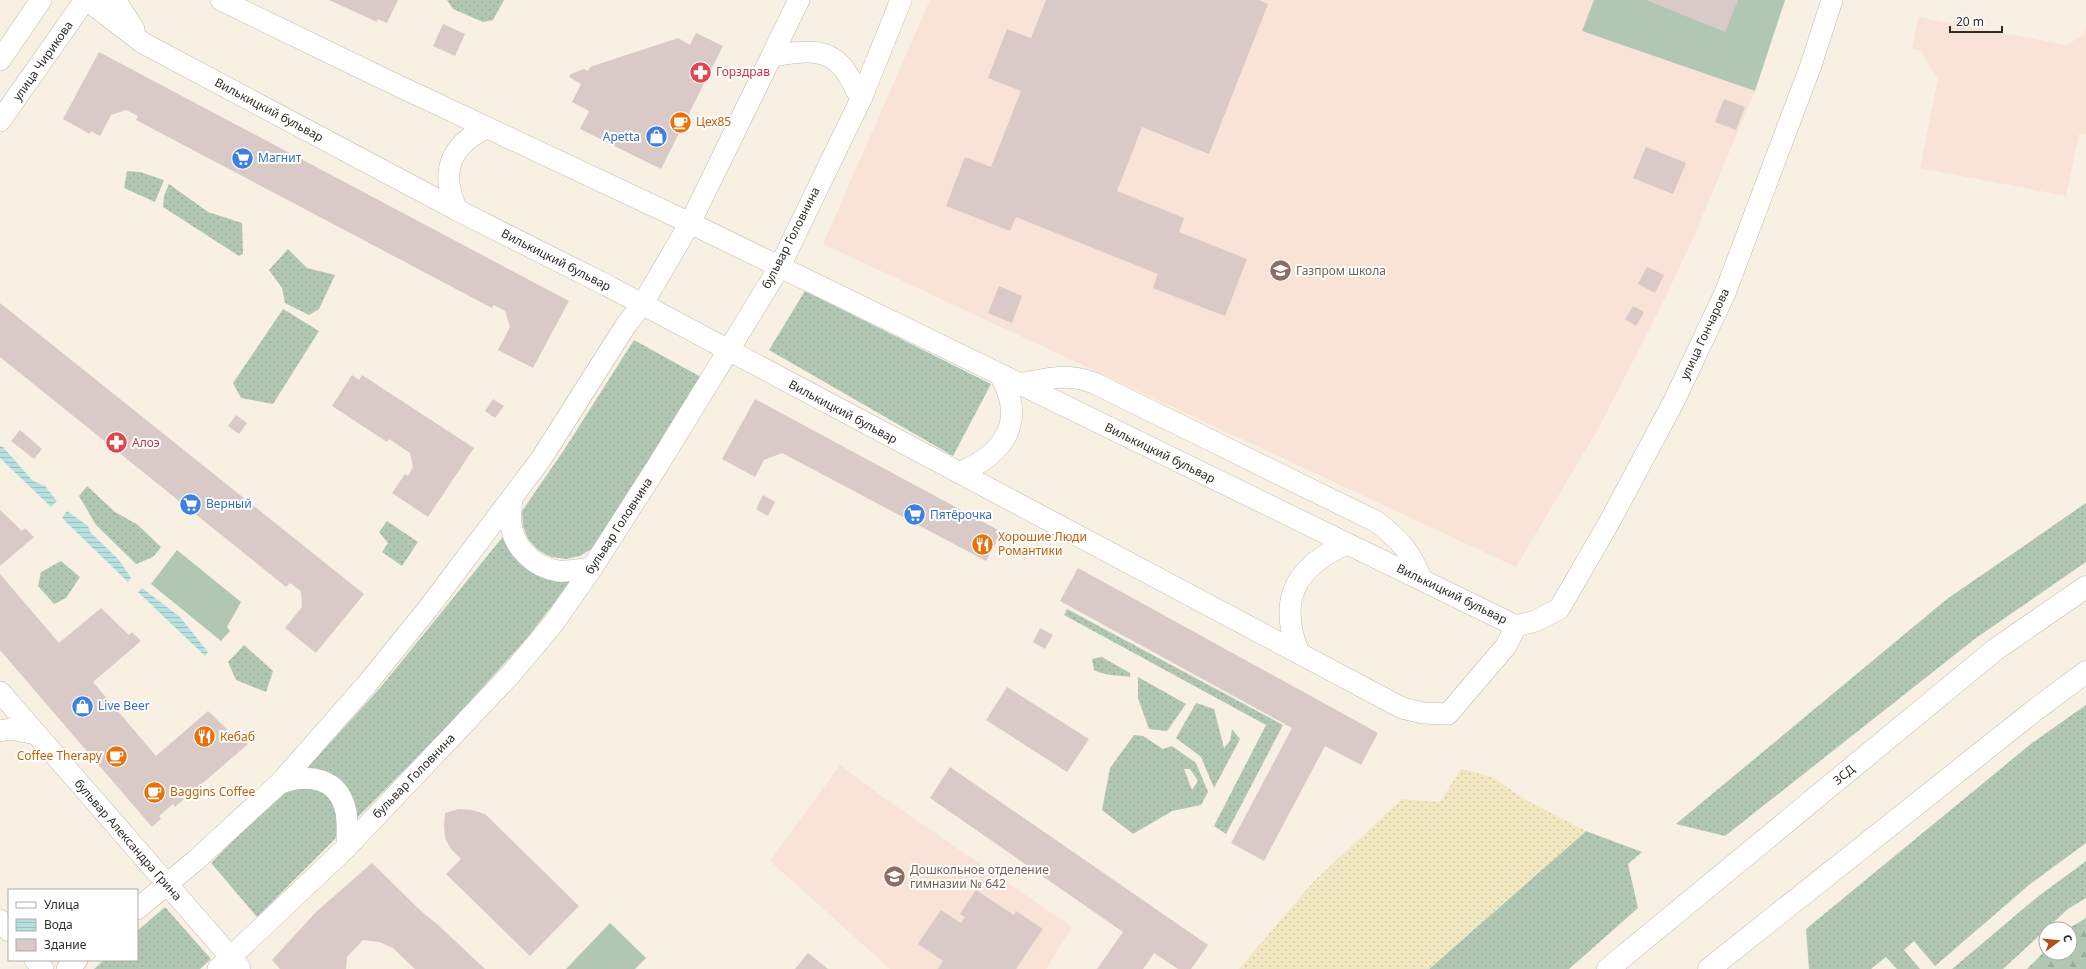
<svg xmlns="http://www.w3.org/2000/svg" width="2086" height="969" font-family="'Noto Sans',sans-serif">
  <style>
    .education { fill: #f9e2d6 }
    .grass { fill: url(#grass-dots); fill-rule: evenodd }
    .forest { fill: url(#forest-firs) }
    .sand { fill: url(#sand-dots) }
    .pitch { fill: #b1c7b4 }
    .water { fill: url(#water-rules) }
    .building { fill: #d9c9c7 }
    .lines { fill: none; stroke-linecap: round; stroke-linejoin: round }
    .minor-casing { stroke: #c2b9ae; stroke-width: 22 }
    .motorway-casing { stroke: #c2b9ae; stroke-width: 23 }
    .minor { stroke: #fff; stroke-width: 21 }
    .motorway { stroke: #fff; stroke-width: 22 }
    .labels { text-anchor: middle; stroke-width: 4; stroke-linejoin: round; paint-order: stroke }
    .street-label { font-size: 12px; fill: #2f2c28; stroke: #fff }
    .health-label { font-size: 12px; fill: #be3a42; stroke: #fff; text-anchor: start }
    .food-label { font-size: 12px; fill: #c56008; stroke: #fff; text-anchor: start }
    .shop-label { font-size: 12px; fill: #366cbe; stroke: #fff; text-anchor: start }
    .education-label { font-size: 12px; fill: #785e54; stroke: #fff; text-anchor: start }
  </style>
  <defs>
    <pattern id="grass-dots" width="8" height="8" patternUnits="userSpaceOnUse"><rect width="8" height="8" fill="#b1c7b4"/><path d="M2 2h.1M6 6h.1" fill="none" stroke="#99ab9b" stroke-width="1.8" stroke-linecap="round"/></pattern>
    <pattern id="forest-firs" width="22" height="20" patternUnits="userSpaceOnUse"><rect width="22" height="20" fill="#b1c7b4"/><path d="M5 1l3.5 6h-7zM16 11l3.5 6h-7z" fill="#99ab9b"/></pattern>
    <pattern id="sand-dots" width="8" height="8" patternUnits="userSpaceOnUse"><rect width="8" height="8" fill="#f1e8c2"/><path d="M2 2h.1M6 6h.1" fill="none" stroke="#cfc7a7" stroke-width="1.8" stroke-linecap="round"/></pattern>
    <pattern id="water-rules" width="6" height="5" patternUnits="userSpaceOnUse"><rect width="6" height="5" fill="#b5e0df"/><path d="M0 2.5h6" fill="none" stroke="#9cc0bf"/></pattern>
  </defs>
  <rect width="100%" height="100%" fill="#f9f0e4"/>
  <g class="education">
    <path d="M930,0H1594L1582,31L1755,91L1691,243L1665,298L1601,424L1516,567L823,244Z"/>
    <path d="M1918,17L2066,45L2084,35L2086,25V135L2079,134L2066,196L1920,168L1938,79L1921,51L1912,49Z"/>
    <path d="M840,765L880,795L1072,927L1046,969H890L770,861Z"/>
  </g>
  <g class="grass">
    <path d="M447,0H504L493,20L483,22L453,9Z"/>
    <path d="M127,171L140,172L164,180L155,202L124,188Z"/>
    <path d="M169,184L208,212L242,223L243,254L239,256L163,207L164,196Z"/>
    <path d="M288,249L307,268L335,275L319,309L309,315L285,303L282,288L269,270Z"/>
    <path d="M805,291L991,384L953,456L769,350Z"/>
    <path d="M283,309L319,331L273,404L241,398L233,383Z"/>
    <path d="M634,340L701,377L644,473L593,548L580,556L566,559L551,557L538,550L528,539L523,526L522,511L564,450Z"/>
    <path d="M87,486L115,512L138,525L161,547L153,557L136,564L96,525L79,496Z"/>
    <path d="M2086,503V562L1976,638L1725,836L1676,824L1947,599Z"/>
    <path d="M387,521L418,542L402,566L382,552L388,543L379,532Z"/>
    <path d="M505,534L574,577L528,637L449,725L357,818C354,785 339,771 307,768L380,688Z"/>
    <path d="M61,561L80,577L66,598L54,604L38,586L41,572Z"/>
    <path d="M1067,609L1283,725L1226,834L1214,826L1266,725L1064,615Z"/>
    <path d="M244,645L273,671L266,692L236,680L228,662Z"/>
    <path d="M1102,657L1130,673V677C1119,675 1104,676 1094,670L1092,659Z"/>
    <path d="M1138,677L1186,704L1167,731L1149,729L1138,698Z"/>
    <path d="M1196,703L1214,709L1224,748L1230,741L1232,729L1240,739L1214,788L1201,757L1176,738Z"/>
    <path d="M2086,705V843L2029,885L1935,966L1914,941L1904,950L1920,969H1897L1886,957L1871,969H1809L1806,929L2032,743Z"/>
    <path d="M1134,735L1143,736L1163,749L1172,746L1196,763L1208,792L1201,805L1172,811L1133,834L1102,810L1110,768ZM1184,769H1190L1198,781L1192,790Z"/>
    <path d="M319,788C337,805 345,814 335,839L257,917L211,863L284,789Z"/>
    <path d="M1586,831L1642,852L1628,864L1638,908L1569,969H1429Z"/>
    <path d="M2086,861V898L2068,909L2003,969H1952L2036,898Z"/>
    <path d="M165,907L211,959L200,969H94L104,960H137V931Z"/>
  </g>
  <path class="forest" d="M2086,918V969H2027L2046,950V953H2070V929H2068Z"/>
  <path class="sand" d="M1461,769L1492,777L1526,800L1586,831L1429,969H1239L1314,881L1402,799L1440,802Z"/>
  <g class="pitch">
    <path d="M1594,0H1785L1755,91L1582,31Z"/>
    <path d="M177,550L241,602L227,627L230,631L221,641L151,584Z"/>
    <path d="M610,923L646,958L635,969H566Z"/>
  </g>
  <g class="water">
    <path d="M0,446L3,447L33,481L45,486L57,501L51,507L0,458Z"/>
    <path d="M67,511L88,526L90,532L119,560L131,578L128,582L62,518Z"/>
    <path d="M142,588L180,617L208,652L205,656L138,592Z"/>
  </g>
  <g class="building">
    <path d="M329,0H398L387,23L378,19L377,22Z"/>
    <path d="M1046,0H1259L1268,4L1209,154L1142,127L1117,191L1184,218L1179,232L1247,259L1225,316L1153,288L1158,274L1016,217L1010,231L946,206L965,157L991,167L1021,91L988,78L1007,29L1031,38Z"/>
    <path d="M1646,0H1738L1725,32Z"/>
    <path d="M443,24L465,34L455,56L433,46Z"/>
    <path d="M696,33L723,46L661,169L580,129L589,111L572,102L581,84L569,77L571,74L584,69L588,71L590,67L678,38L690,45Z"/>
    <path d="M99,52L569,301L533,368L498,350L510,327L505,311L494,305L492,308L136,120L138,116L126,110L111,115L100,136L91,131L90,134L63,119Z"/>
    <path d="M1724,99L1745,107L1736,130L1715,122Z"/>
    <path d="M1646,147L1686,163L1673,194L1633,178Z"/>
    <path d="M1647,267L1664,275L1655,293L1638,284Z"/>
    <path d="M999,286L1022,296L1012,323L988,313Z"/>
    <path d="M0,303L364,594L316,653L285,628L302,607L301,591L290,583L286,587L0,357Z"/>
    <path d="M1633,306L1644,312L1636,326L1625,319Z"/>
    <path d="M352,375L359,380L362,375L474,448L428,517L392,493L405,474L408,476L413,467L410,453L389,439L387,442L332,406Z"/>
    <path d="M493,399L504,406L495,418L485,411Z"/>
    <path d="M755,399L1002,532L986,561L782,453L764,460L755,477L722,459Z"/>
    <path d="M236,415L247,423L239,434L228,426Z"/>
    <path d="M20,430L42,449L34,459L11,441Z"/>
    <path d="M763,495L775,502L768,516L756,509Z"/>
    <path d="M0,510L22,531L25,528L34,537L0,566Z"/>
    <path d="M1078,568L1378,733L1361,765L1325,746L1264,861L1231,843L1292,728L1060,601Z"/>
    <path d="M0,574L59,643L101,608L129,635L132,632L141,641L93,682L156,756L208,711L236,738L239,735L248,744L175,807L173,804L159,816L161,819L152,827L0,650Z"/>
    <path d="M1040,628L1053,635L1045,649L1033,642Z"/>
    <path d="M1007,687L1089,739L1067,772L986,720Z"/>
    <path d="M950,767L1208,945L1191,969H1178L1154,953L1143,969H1097L1123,932L930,798Z"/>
    <path d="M458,809L472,810L485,814L579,906L530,956L446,874L461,859L451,849L445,838L444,825L445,813Z"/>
    <path d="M372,863L421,911L438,925L485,969H415L393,948L379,942L363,940L347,957L346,969H280L272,960L316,912Z"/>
    <path d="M976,890L1014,915L1016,911L1043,929L1016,969H938L943,961L918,944L941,910L961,923L965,917L960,914Z"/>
    <path d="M808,953L828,969H795Z"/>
  </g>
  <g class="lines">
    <defs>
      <g id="minor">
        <path d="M87,0L143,43L457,210L610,287L1402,708L1423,713L1448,714L1506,646L1516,626"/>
        <path d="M115,0L134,29"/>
        <path d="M221,0L386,80L690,223L1516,626"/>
        <path d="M772,56C797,52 826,45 844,69C851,78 855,89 861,99"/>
        <path d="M0,60L41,0"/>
        <path d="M0,121L85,0"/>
        <path d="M457,210C440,173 449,146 486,128"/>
        <path d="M1019,384C1047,379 1067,372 1094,383L1377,522C1401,541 1410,551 1422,580"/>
        <path d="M959,473C1004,454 1027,422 1000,375"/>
        <path d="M512,499C511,507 510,516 511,524C513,547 535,568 558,571C569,572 581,569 592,568"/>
        <path d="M1516,626L1535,621L1559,609L1610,521L1674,401L1725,293L1811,65L1832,0"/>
        <path d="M1299,653C1277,600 1296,566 1347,544"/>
        <path d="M0,692L240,968"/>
        <path d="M0,731L11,729L36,734"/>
        <path d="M280,783C308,773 339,777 346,812C348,823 347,835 347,847"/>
        <path d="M137,909L195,861L280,783L367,684L430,606L541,459L626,325L642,305L690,223L799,0"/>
        <path d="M0,920L9,931"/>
        <path d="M35,960L43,969"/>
        <path d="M67,969L77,960"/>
        <path d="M218,969L347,847L511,674L553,624L592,568L658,465L779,268L861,99L901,0"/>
      </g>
      <g id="motorway">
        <path d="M1608,969L1996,649L2086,587"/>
        <path d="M1709,969L2035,710L2086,672"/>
      </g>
    </defs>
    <use href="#minor" class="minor-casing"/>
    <use href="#motorway" class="motorway-casing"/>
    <use href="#minor" class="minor"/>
    <use href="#motorway" class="motorway"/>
  </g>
  <defs>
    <symbol id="pharmacy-disc" viewBox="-11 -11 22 22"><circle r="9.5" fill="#e0444e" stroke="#fff"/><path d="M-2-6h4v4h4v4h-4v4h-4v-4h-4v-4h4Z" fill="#fff"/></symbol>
    <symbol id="cafe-disc" viewBox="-11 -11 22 22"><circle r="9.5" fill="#e8710a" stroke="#fff"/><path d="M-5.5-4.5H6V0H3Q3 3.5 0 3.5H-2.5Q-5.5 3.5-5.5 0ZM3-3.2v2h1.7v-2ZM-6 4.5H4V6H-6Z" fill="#fff"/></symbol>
    <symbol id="shop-disc" viewBox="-11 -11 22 22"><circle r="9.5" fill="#3f7fe0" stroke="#fff"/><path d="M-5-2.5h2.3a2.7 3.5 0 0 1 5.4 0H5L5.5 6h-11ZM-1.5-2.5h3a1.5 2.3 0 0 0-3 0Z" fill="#fff"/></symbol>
    <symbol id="supermarket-disc" viewBox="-11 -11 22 22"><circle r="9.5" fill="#3f7fe0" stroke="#fff"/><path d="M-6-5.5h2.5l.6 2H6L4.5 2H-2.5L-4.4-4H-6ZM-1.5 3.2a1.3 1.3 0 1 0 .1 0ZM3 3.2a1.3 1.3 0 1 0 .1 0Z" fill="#fff"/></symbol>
    <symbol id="school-disc" viewBox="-11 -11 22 22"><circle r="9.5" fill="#8d6e63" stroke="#fff"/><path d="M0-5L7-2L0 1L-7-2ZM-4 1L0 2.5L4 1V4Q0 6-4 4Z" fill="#fff"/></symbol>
    <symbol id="restaurant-disc" viewBox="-11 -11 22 22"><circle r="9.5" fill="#e8710a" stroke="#fff"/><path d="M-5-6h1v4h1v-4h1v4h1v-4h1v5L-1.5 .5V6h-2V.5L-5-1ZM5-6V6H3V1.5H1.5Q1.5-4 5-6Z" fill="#fff"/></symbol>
  </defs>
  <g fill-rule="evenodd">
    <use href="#pharmacy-disc" x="688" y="60" width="25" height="25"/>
    <use href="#cafe-disc" x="668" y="110" width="25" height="25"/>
    <use href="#shop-disc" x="644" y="124" width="25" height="25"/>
    <use href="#supermarket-disc" x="230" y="146" width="25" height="25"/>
    <use href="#school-disc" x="1268" y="258" width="25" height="25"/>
    <use href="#pharmacy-disc" x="104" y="430" width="25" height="25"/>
    <use href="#supermarket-disc" x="178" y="492" width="25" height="25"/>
    <use href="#supermarket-disc" x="902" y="502" width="25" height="25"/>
    <use href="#restaurant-disc" x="970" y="532" width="25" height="25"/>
    <use href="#shop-disc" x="70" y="694" width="25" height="25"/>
    <use href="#restaurant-disc" x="192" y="724" width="25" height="25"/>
    <use href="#cafe-disc" x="104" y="744" width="25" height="25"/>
    <use href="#cafe-disc" x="142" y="780" width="25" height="25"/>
    <use href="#school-disc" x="882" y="864" width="25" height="25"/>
  </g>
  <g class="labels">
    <g class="street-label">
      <text transform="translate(43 61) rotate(-55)" y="4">улица Чирикова</text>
      <text transform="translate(269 110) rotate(28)" y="4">Вилькицкий бульвар</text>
      <text transform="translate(791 238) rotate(-63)" y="4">бульвар Головнина</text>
      <text transform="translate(556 260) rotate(27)" y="4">Вилькицкий бульвар</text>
      <text transform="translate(1705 334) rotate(-65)" y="4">улица Гончарова</text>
      <text transform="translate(843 412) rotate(28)" y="4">Вилькицкий бульвар</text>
      <text transform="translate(1160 453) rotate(26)" y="4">Вилькицкий бульвар</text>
      <text transform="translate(619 526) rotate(-57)" y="4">бульвар Головнина</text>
      <text transform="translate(1452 594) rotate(26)" y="4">Вилькицкий бульвар</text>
      <text transform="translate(1844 775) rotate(-39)" y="4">ЗСД</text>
      <text transform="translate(414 776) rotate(-46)" y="4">бульвар Головнина</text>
      <text transform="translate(128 840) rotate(49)" y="4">бульвар Александра Грина</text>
    </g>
    <g class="health-label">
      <text x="716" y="76">Горздрав</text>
      <text x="132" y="447">Алоэ</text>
    </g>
    <g class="food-label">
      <text x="696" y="126">Цех85</text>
      <text x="998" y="541">Хорошие Люди<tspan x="998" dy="14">Романтики</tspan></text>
      <text x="220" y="741">Кебаб</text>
      <text x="102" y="760" text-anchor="end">Coffee Therapy</text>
      <text x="170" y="796">Baggins Coffee</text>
    </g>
    <g class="shop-label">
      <text x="640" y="141" text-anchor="end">Apetta</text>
      <text x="258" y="162">Магнит</text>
      <text x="206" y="508">Верный</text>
      <text x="930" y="519">Пятёрочка</text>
      <text x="98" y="710">Live Beer</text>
    </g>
    <g class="education-label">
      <text x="1296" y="275">Газпром школа</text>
      <text x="910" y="874">Дошкольное отделение<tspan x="910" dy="14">гимназии № 642</tspan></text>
    </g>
  </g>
  <rect x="8" y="889" width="130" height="72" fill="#ffffff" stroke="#acaba9"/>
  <rect x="16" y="902" width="20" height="6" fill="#ffffff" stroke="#acaba9"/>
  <text x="44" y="909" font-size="12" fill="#2f2c28">Улица</text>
  <rect x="16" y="919" width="20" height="12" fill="url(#water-rules)" stroke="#acaba9"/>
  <text x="44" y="929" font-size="12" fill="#2f2c28">Вода</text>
  <rect x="16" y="939" width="20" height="12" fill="#d9c9c7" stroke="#acaba9"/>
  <text x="44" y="949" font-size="12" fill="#2f2c28">Здание</text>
  <g transform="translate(2058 941) rotate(74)"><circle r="19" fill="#ffffff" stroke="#acaba9"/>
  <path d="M0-3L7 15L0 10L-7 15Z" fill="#b14d1b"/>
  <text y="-6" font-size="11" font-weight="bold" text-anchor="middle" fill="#2f2c28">С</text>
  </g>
  <path d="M1950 26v6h52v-6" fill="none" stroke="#2f2c28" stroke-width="2"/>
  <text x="1956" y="26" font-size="12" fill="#2f2c28" stroke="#ffffff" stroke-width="3" paint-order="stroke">20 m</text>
</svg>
